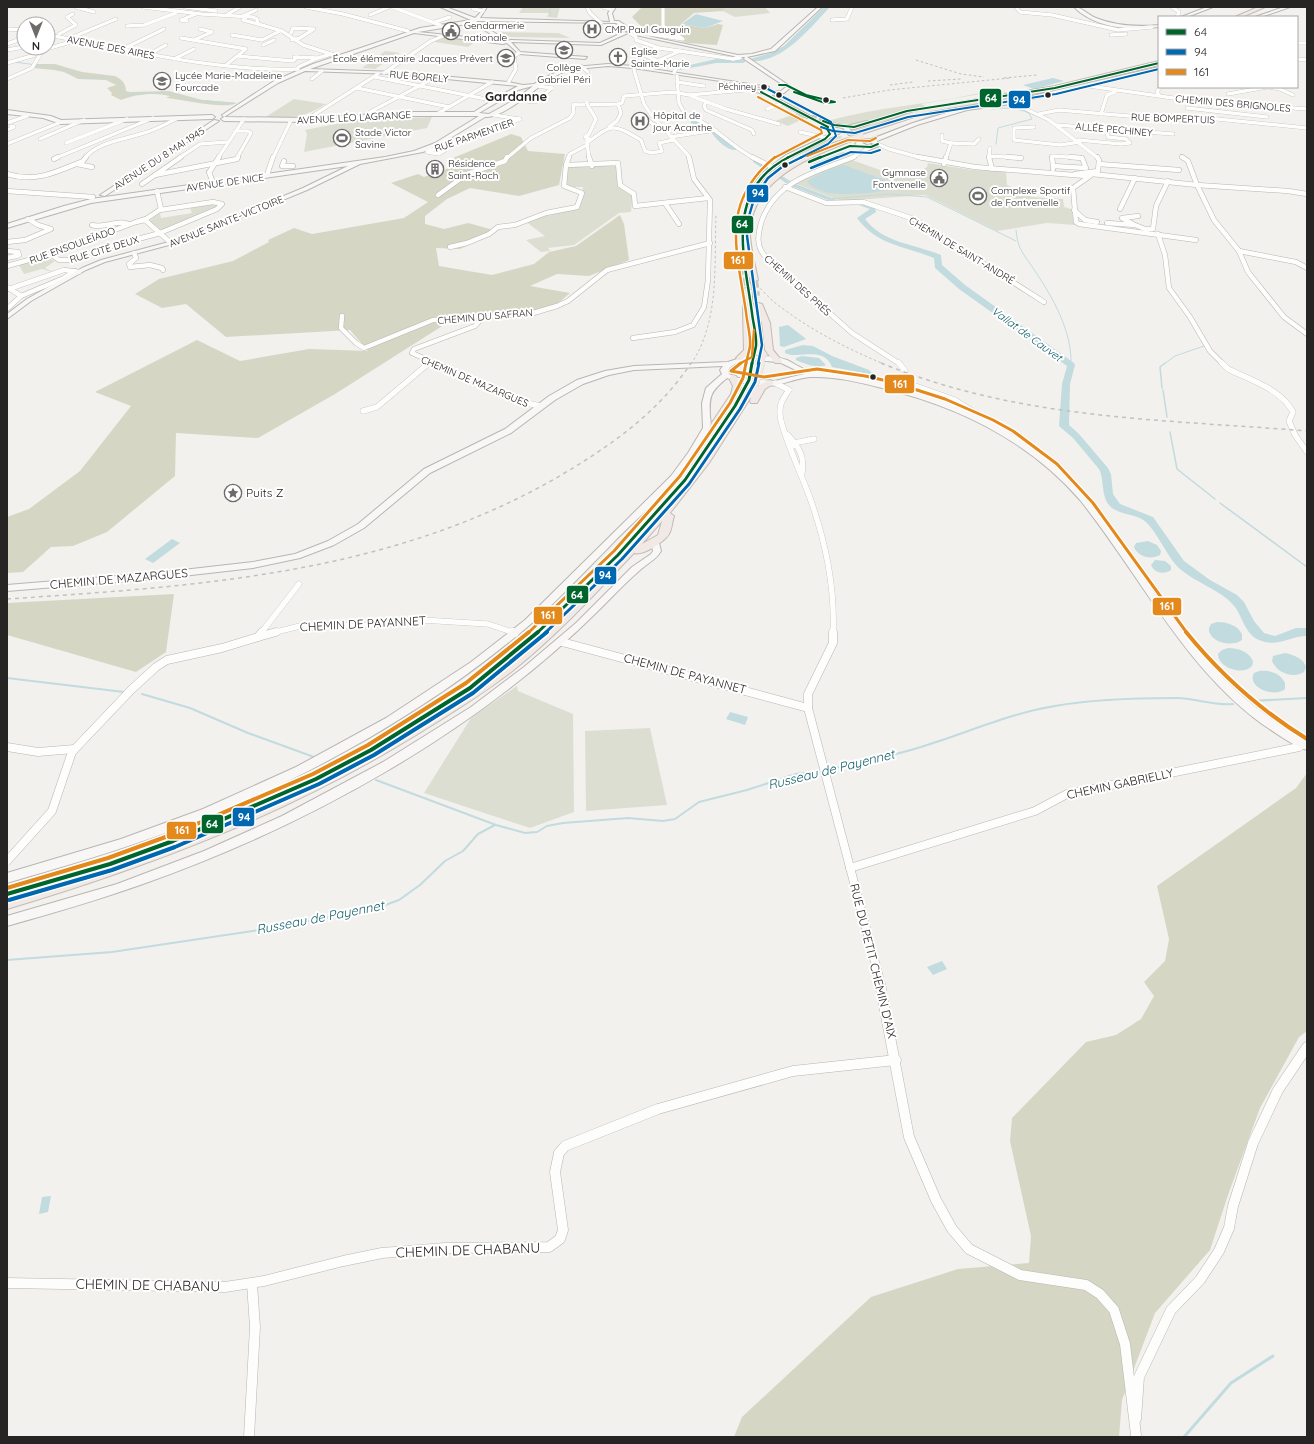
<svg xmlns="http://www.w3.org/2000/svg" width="1314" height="1444" font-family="Quicksand,sans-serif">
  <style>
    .green { fill: #ddded2 }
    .forest { fill: #d5d7c4 }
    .water { fill: #c1dbdf }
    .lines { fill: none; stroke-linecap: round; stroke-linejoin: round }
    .stream-far3 { stroke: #c1dbdf; stroke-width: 1 }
    .stream-far2 { stroke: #c1dbdf; stroke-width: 1.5 }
    .stream-far1 { stroke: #c1dbdf; stroke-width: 2 }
    .stream { stroke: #c1dbdf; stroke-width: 3 }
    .river { fill: #c1dbdf; fill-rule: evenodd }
    .secondary-tunnel { stroke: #cac8c5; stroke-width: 5; stroke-dasharray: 5 2.5; stroke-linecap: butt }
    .highway-tunnel { stroke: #cac8c5; stroke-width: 8; stroke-dasharray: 8 3.5; stroke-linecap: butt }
    .street-far4-casing { stroke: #b7b6b3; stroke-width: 4 }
    .street-far3-casing { stroke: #b7b6b3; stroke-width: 5.5 }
    .street-far2-casing { stroke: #b7b6b3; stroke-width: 6 }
    .street-far1-casing { stroke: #b7b6b3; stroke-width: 9 }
    .street-casing { stroke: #b7b6b3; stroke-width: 11 }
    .secondary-casing { stroke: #b7b6b3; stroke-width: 2 }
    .highway-casing { stroke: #c3bab4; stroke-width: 2 }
    .street-far4 { stroke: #fdfdfc; stroke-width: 3.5 }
    .street-far3 { stroke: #fdfdfc; stroke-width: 4.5 }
    .street-far2 { stroke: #fdfdfc; stroke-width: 5.5 }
    .street-far1 { stroke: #fdfdfc; stroke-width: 8 }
    .street { stroke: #fdfdfc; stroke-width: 10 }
    .secondary { fill: #f9f7f6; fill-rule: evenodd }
    .highway { fill: #f0e9e5; fill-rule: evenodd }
    .rail-far1 { stroke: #c2c1c0; stroke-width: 1; stroke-dasharray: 2.5 2.5; stroke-linecap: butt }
    .rail { stroke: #c2c1c0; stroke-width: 1.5; stroke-dasharray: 4 4; stroke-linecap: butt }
    .street-bridge-casing { stroke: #b7b6b3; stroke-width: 4; stroke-linecap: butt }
    .highway-bridge-far2-casing { stroke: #c3bab4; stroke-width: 6; stroke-linecap: butt }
    .highway-bridge-far1-casing { stroke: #c3bab4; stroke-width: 8; stroke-linecap: butt }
    .highway-bridge-casing { stroke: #c3bab4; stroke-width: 10; stroke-linecap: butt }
    .street-bridge { stroke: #fdfdfc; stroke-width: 3.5 }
    .highway-bridge-far2 { stroke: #f0e9e5; stroke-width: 5.5 }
    .highway-bridge-far1 { stroke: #f0e9e5; stroke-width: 8 }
    .highway-bridge { stroke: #f0e9e5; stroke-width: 10 }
    .bus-1-far3-casing { stroke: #fff; stroke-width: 3.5 }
    .bus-1-far2-casing { stroke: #fff; stroke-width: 4.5 }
    .bus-1-far1-casing { stroke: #fff; stroke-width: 5.5 }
    .bus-1-casing { stroke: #fff; stroke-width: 7 }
    .bus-2-far3-casing { stroke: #fff; stroke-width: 3.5 }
    .bus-2-far2-casing { stroke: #fff; stroke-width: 4.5 }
    .bus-2-far1-casing { stroke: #fff; stroke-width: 5.5 }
    .bus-2-casing { stroke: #fff; stroke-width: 7 }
    .bus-3-far3-casing { stroke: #fff; stroke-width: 3.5 }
    .bus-3-far2-casing { stroke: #fff; stroke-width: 4.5 }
    .bus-3-far1-casing { stroke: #fff; stroke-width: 5.5 }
    .bus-3-casing { stroke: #fff; stroke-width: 7 }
    .bus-1-far3 { stroke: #00652d; stroke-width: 2 }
    .bus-1-far2 { stroke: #00652d; stroke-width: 2.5 }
    .bus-1-far1 { stroke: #00652d; stroke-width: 3 }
    .bus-1 { stroke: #00652d; stroke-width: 4 }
    .bus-2-far3 { stroke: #0067b1; stroke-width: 2 }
    .bus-2-far2 { stroke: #0067b1; stroke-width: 2.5 }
    .bus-2-far1 { stroke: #0067b1; stroke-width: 3 }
    .bus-2 { stroke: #0067b1; stroke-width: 4 }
    .bus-3-far3 { stroke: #e4891c; stroke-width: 2 }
    .bus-3-far2 { stroke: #e4891c; stroke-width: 2.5 }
    .bus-3-far1 { stroke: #e4891c; stroke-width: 3 }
    .bus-3 { stroke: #e4891c; stroke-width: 4 }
    .bus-dot { fill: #272523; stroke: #fff; stroke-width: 1.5 }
    .labels { text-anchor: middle; stroke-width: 4; stroke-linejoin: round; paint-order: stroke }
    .far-bus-label { font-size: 9px; fill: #272523; stroke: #fff; text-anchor: end }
    .far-poi-label { font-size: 10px; fill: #272523; stroke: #fff; text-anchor: start }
    .far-street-label { font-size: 10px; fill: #272523; stroke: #fff }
    .far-water-label { font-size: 11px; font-style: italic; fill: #14606b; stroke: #fff }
    .poi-label { font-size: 12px; fill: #272523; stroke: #fff; text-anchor: start }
    .street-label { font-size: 12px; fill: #272523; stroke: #fff }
    .far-district-label { font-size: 13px; font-weight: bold; fill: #272523; stroke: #fff }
    .water-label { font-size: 13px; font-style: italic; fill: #14606b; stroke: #fff }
    .near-street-label { font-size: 14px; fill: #272523; stroke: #fff }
    .line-badge { stroke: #fff; stroke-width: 1.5 }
    .badge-label { font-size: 11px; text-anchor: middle; font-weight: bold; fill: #fff }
  </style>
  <rect width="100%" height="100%" fill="#f3f1ed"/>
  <g class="green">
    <path d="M523,7H560L557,18L547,17L549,13H519Z"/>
    <path d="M727,7H765L770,13L735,17L723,11Z"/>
    <path d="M499,32L559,33L570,38L510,37Z"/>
    <path d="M445,37L476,41L468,47L435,42L434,40Z"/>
    <path d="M385,51L400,53L375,69L362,68Z"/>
    <path d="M992,90L993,92L921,104L926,106L885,116L855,126L827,121C881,106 937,104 992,90Z"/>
    <path d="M294,99L326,104C301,119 292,118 264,118Z"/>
    <path d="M983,104L967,107L873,139L870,138L934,114Z"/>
    <path d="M927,108L855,133L852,130L892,116Z"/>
    <path d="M798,113L807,117L788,126L775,121Z"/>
    <path d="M404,116L407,118L432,117L427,128L304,152L307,134L305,130L366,118Z"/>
    <path d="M839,136L843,137L799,155L773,169C792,153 815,144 839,136Z"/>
    <path d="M852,160L894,175L912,169L920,171L927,167L928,163L973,170L1006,171L1007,185L1032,197L1063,199L1064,207L1071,209L1075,225L1047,223L997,231L925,195L841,201L794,183L822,169Z"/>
    <path d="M567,165H618L619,186L633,194L631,212L619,213L574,245L548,248L550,251L541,252L526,240L545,236L525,221L570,210L583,201L581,200L583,187H566Z"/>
    <path d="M217,204L219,206L161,230L149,221L160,213L161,218L192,213L190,208L169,211Z"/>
    <path d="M45,257L55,261L45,268L53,272L42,269L24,274L19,265Z"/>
    <path d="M517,686L518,691L573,714L574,812L530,828L424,793L471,718Z"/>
    <path d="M650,728L667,805L586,811L585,731Z"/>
  </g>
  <g class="forest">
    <path d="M642,7H727L723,11L694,13L681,24L705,28L718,24L723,25L717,45L687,43L645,30L632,17Z"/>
    <path d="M37,64H55L82,72L115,76C122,79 126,84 126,91L130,92L169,91L202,100L237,103C225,110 181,99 166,98L170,96C155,92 135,94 121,100L111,95L112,93L107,88L116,85L106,80L78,79L64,72L54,70L33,68Z"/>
    <path d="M511,134L521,137L528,151L565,154L559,185L519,196L470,188L447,199L425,216V224L444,229L468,223L490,229L493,234L460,249L436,248L439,266L492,275L534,264L549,252L576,246L620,215L624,224L629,260L589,276L557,274L530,286L570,293L557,304L529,312L458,316L335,394L258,438L176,433L175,476L107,532L73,546L51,547L23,572L7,573V517L29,509L80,471L131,406L95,392L197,340L240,361L309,349L368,351L350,330L226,337L186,304L162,308L135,294L159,279L233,261L269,242L268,240L294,228L312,234L404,218L428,202L391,183L418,174L424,177L452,167L460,161L453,158Z"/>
    <path d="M174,594L166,652L136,672L7,635V603Z"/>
    <path d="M1307,773V1031L1299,1037L1260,1108L1229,1192L1210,1250L1155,1313L1122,1400L1119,1437H734L742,1417L871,1297L958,1269L1029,1263L1031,1236L1010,1141L1012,1118L1086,1042L1116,1035L1141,1019L1154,996L1144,982L1165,961L1169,939L1157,886L1296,788Z"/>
  </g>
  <g class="water">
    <path d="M696,14L723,21L705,28L682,24Z"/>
    <path d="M1053,78L1064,81L1034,89L1023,85Z"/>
    <path d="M843,152L850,155L819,165L813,164Z"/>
    <path d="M844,165L896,184L897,186C887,194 843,195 829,193C823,192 811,187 807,182C810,177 837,166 844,165Z"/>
    <path d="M788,325L805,338L806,339L784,347L780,346L779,327Z"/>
    <path d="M803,345L813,346L832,356L869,370L874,375L832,367C823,345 799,360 785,353V350Z"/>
    <path d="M802,356L819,358L826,365C817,369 805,364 796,360V358Z"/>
    <path d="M172,539L180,543L153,563L145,559Z"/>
    <path d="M1148,541L1157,545L1161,551L1160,555C1151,560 1138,557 1134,547L1136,543Z"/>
    <path d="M1155,560L1165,561L1171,566V570C1164,575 1154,573 1151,565Z"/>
    <path d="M1217,622C1227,622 1237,625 1242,634V640C1232,648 1208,642 1209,628L1211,624Z"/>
    <path d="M1228,648C1238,648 1248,651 1253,661L1252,666C1243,676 1218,668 1218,654L1222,650Z"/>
    <path d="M1285,653C1294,655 1303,658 1306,667L1304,672C1293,679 1277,673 1272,661L1273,656Z"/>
    <path d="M1259,671C1270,670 1280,673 1285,683V689C1275,698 1246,688 1254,673Z"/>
    <path d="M730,712L748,717L745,725L726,719Z"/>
    <path d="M942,961L947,969L933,975L927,967Z"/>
    <path d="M51,1196L48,1212L39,1214L42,1197Z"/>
  </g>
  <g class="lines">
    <g class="stream-far3">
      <path d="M550,7V15"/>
      <path d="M14,62L60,68L87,78L108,77L120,83L119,87L123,94L126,95L164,92L196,100L234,103"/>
      <path d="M1004,92L1008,94"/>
      <path d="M1021,103L1027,108"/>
      <path d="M992,109C1005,107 1017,108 1029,113L1032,119L998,128L996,144"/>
      <path d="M828,199L890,194L927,197L1016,241"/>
      <path d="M1016,230C1018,251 1024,254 1035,271C1053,298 1072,331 1071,364"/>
      <path d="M1164,364L1175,356L1204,346"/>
    </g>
    <g class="stream-far2">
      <path d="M1071,365V363"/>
      <path d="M1162,388L1160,367L1165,363"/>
      <path d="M1163,390L1167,417"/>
      <path d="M1170,432L1177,469L1215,499"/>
      <path d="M1220,503L1307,567"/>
    </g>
    <g class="stream-far1">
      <path d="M7,678L124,692"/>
      <path d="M142,694L190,708L248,733L314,757"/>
      <path d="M1251,701L1307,698"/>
      <path d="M827,770C860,762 895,756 927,745C969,732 1011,713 1055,706C1094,699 1136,698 1176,698C1195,698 1214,706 1233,704"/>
      <path d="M376,780L496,825L525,833L537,832L547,826L563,823L628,818L663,821L675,819L699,802L747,790L796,774L823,771"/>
      <path d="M7,960L112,952L266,929L377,908L399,900L420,885L445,861L463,851L478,834L495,825"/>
    </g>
    <path class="stream" d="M1184,1437L1231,1383L1273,1356"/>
    <g class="river">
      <path d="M824,7H830C810,28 782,64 750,61V59L771,53L784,46Z"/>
      <path d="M716,59H743L746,61L743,63H716L680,70L677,68Z"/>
      <path d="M691,121H695L713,129L708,130L691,123Z"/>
      <path d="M712,131H716L722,138L736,148V150C727,151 716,139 711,132Z"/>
      <path d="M753,160H757L770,169L765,170L753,162Z"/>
      <path d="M780,177H784L791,182L786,183L780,179Z"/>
      <path d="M793,183L837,200L838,201L833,202L791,186L790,185Z"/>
      <path d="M856,202L875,207L876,212L865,219C883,243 914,244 941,255L942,265L965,285L1074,363L1075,365L1070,384L1069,425L1079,434L1108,468L1111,474L1113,494L1120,504L1153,517L1184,561L1210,580L1237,595L1244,602L1254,621L1264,633L1275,636L1296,628H1307V636C1288,636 1277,649 1257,639C1245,633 1242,616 1235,607C1223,590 1190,581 1176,565C1165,552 1158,534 1146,522C1138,514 1121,515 1112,508C1100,498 1105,481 1099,469L1073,438L1059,426L1062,384L1067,366L959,289L935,268L934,258C905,246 878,246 857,218L870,209L856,204Z"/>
    </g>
    <path class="secondary-tunnel" d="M812,116L828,124"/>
    <g class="highway-tunnel">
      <path d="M744,266L748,286"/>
      <path d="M754,280L756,296"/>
    </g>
    <defs>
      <g id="street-far4">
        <path d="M76,7L94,12"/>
        <path d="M143,7L201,14L253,17L257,19L258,24L282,31L303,45L337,56"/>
        <path d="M185,7L216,11"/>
        <path d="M306,7L343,14L408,31"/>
        <path d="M392,7L440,25"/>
        <path d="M473,7V9L483,11"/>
        <path d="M587,7L590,13L601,23"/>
        <path d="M603,7L610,9"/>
        <path d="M1016,7L1020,12L1052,15L1118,30L1152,27"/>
        <path d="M1172,7L1179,12L1177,17"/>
        <path d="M231,15L228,14L240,7"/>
        <path d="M370,15L389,7"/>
        <path d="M243,16L256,10"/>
        <path d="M246,17L243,20L258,24"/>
        <path d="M832,20L847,19L852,7"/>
        <path d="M187,21L181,20L196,14"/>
        <path d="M435,22L450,17"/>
        <path d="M127,26L144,25L176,13"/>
        <path d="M7,29L24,30"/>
        <path d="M636,32L683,39L663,26V7"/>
        <path d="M291,33L293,28L314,29L300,38L292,40"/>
        <path d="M630,33L636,37V40L659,48L733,59"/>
        <path d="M59,34L76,25L67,17L73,14"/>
        <path d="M48,35C129,49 215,72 298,69"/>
        <path d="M232,35L262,40L280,31"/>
        <path d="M1111,35L1126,34"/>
        <path d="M181,38L246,49L226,65"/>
        <path d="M68,39L116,19"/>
        <path d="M194,40L212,32L200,29"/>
        <path d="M1297,43H1307"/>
        <path d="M7,44L18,40"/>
        <path d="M263,45L274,40"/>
        <path d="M7,50L24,47"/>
        <path d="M121,50L164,29"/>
        <path d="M641,54L676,68L674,73"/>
        <path d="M641,54L659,48"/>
        <path d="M148,55L166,45"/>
        <path d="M238,56L293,61L297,57"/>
        <path d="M294,57L318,58L331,54"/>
        <path d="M738,57L733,59L740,58"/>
        <path d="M174,59L194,49"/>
        <path d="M1297,59L1307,60"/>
        <path d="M7,63L42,53"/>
        <path d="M581,66L588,72"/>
        <path d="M298,67L318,58"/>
        <path d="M642,68L680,51"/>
        <path d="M634,70L644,104L652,116C663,116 676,114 686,116C713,122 730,147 754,158"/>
        <path d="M384,73L431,41L443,36"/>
        <path d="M677,76L679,103L686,116"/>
        <path d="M375,77L496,101"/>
        <path d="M7,79L32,68L43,50L74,41"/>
        <path d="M312,79L322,71"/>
        <path d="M677,82L704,86"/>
        <path d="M508,83L516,69L514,56L519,53"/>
        <path d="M537,86L552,88"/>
        <path d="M1089,86L1187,100L1307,109"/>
        <path d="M1268,87L1280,89L1293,95"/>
        <path d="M357,88L449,107"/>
        <path d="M1228,94L1267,87"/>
        <path d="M526,95L542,97"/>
        <path d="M1159,95L1157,92L1160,87"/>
        <path d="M691,96L726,109L779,124"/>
        <path d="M518,100L535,102L552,88"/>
        <path d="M706,102L704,106L706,110L752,130L754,134"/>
        <path d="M1013,103L1049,120L1098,158"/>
        <path d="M574,105L618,104L622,103L624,96L673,92L689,95L755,89"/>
        <path d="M588,106L596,119L589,134L585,137L590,139"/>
        <path d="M1187,108L1267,117"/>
        <path d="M767,109L783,103"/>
        <path d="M437,114L492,82"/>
        <path d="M1039,114L1059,110L1175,120L1207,118L1307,128"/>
        <path d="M1101,114L1107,95L1115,92"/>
        <path d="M494,115L519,119"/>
        <path d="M367,117L370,112L436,77"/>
        <path d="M644,117L659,129"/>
        <path d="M657,117L654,118L688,155L689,158"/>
        <path d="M306,120L378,74"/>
        <path d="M7,123L27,116"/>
        <path d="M1057,125L1173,134"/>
        <path d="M609,127L617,121L621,113L618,104"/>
        <path d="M1034,127L1014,128V140L1060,145L1080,142"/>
        <path d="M7,130L14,127L11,126"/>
        <path d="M235,131H248L251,133L237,158"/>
        <path d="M800,132L827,138"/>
        <path d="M942,135V141L951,143L946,158"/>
        <path d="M670,137L716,130"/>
        <path d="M40,139L84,120"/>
        <path d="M587,139V143C613,123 613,124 641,140L645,151L652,153L662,151L659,143L673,140"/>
        <path d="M1078,140L1121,144L1130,143L1126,139L1108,137L1107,129"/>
        <path d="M66,143L127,119"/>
        <path d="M587,143L589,158"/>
        <path d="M951,143L974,144L979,139"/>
        <path d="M7,144L61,122"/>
        <path d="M878,144L889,149L922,158"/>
        <path d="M427,149L432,150L482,134L520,119"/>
        <path d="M427,152L439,154L445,150"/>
        <path d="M989,156L990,148"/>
        <path d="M1182,157L1184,158"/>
        <path d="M56,158L153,118"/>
        <path d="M85,158C97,142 126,139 144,133C156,130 167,123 178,118"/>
        <path d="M179,158L200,144L227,142"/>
        <path d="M218,158L244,119"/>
        <path d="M273,158L291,120"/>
        <path d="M507,158L531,138L570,118L574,112L573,105L576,104"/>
        <path d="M568,158L570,154L587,145"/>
        <path d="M851,158L869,148"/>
        <path d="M989,158V156L1021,158"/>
        <path d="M1052,158V156L1082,158"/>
      </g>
      <g id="street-far3">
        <path d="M589,157L592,166"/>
        <path d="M752,157L772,167"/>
        <path d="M854,157C816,172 775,180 761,223C758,235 756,245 764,255L852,333L900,364"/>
        <path d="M918,157L975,167L1086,176L1091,175L1090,172"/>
        <path d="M989,157L992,169"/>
        <path d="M1007,157L1021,158"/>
        <path d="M1052,157L1053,166"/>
        <path d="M1182,157L1188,161L1197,185L1288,191L1307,194"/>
        <path d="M54,159L58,157"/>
        <path d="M284,161L282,166H293"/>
        <path d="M77,164L92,167"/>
        <path d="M944,164L946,157"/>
        <path d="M1099,164L1179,170"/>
        <path d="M566,165L618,163L620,185L634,194L635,206L708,198"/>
        <path d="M1053,166L1086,168L1082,158L1070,157"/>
        <path d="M1053,166V169"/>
        <path d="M210,171L219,157"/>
        <path d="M209,172L213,183"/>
        <path d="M7,174C36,183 56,172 83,161L86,157"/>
        <path d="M1075,174L1098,171L1099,160L1097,157"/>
        <path d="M1092,174L1197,185L1214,220L1239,251L1296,262L1307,268"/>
        <path d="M155,175L237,159L238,157"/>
        <path d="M267,175L273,157"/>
        <path d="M1090,176L1073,188L1076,222L1079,224L1196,240"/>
        <path d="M142,184L181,157"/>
        <path d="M785,187L826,203L863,202L914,219L1044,302"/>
        <path d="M7,191L93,197"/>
        <path d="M438,195L467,174L505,161L507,157"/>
        <path d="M665,203L679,224"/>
        <path d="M1120,209L1135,178"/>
        <path d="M1074,210L1085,220L1097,222"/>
        <path d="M146,219L145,220L136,222Z"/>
        <path d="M146,219L161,209L157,191"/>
        <path d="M145,220L171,243"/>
        <path d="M1107,223L1135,225L1145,229H1153L1156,206L1168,181"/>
        <path d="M1133,224L1122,218L1138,216"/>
        <path d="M92,225C105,229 116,219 129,224"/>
        <path d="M1158,234L1165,255L1169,288L1190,317L1210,351L1223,364"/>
        <path d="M7,242L25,240L51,229L38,225L28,219"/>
        <path d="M450,247L467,243L489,234L498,227L515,225L546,213L577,207L582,193L564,186L566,165L569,157"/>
        <path d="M7,251L18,252L19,255L16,256"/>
        <path d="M1239,251L1248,272L1284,317L1307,334"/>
        <path d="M134,253L136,258L129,264L130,267L150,265L162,268L163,270"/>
        <path d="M50,254L59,260H70L105,248L160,233L217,209L222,204L213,202L160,210"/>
        <path d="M7,258L16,256"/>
        <path d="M7,266L50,254L136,222"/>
        <path d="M7,287L21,296L7,309"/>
        <path d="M9,289L64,270L79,272"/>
        <path d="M21,296L64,278L75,271"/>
        <path d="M342,316L341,328L356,343L364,348L433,320L530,314L557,306L568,301L607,270L710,243"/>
        <path d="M633,338L675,332L693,325L704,307L708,280L710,200L694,179L689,157"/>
        <path d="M427,364L430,362"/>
        <path d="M437,364L412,353L414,349L475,326L482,318"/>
      </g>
      <g id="street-far2">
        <path d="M435,363L521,402L541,406"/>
        <path d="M899,363L905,371"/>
        <path d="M1222,363L1228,369C1250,380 1281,389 1293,412L1289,421L1295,435L1307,452"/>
        <path d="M775,383L789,390"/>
        <path d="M907,389L906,385L910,384L955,400L983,418"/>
        <path d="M789,390C781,401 778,407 781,421C788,447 801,473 810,498C825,540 835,589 833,633"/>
        <path d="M363,411L377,407L429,363"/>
        <path d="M788,435C799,447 805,457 802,473"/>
        <path d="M793,446L794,443L814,439"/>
        <path d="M261,633L299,584"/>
        <path d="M272,633L304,625L360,626L422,620L488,624L515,633"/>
      </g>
      <g id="street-far1">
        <path d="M513,632L515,633"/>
        <path d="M833,632V643L808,694V708L881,985"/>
        <path d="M258,637L276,632"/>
        <path d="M562,642L808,708"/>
        <path d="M7,747L38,752L74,749"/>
        <path d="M7,861L52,811L72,752L131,690L156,667L167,660L222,648L258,637L262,632"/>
        <path d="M850,868L1035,811L1067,794L1299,747L1303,744"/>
      </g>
      <g id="street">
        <path d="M880,984L909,1137L936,1200L952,1229L969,1249L1020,1275L1086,1285L1100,1294L1114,1310L1125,1344L1136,1435"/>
        <path d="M7,1283L225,1287L264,1281L343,1261L382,1253L445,1248L549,1247L560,1239L563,1230L555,1172L559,1153L565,1146L658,1109L793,1071L896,1060"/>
        <path d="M1136,1419L1139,1377L1171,1310L1200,1280L1219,1251L1229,1228L1233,1206L1253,1143L1278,1090L1307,1047"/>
        <path d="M249,1437L255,1327L252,1284"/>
      </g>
      <g id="secondary">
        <path d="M440,7H446L475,18L481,12L483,7H487L480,18L610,22L608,13L612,7H616L612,13L614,21H619L635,32L652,37L738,55L752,54L771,49L818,7H822L775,51L747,57L791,87L784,93L771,95L812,117L807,118L764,94L756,92L758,90L774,92L781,91L786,87L744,59L745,57H738L631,34L616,23L476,21L501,37L500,40L503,42L511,40L600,43L624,32L628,33L601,45L511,42L520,52L587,57L585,59L519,54L507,43L503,44L414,33L310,69L396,72L508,82L523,85L534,84L564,68L608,64L633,66L769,87L767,88L633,68L608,66L567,70L539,85V87C527,96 499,119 485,117L439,145L423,152L360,164L307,190L184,241L105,262L86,270L31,301L7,319V314L27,299L82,268L101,260L180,239L303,188L348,166L91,203L7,228V224L64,206L91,199L385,157L414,151L435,143L479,116H414L306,122L224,121L221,119L224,117L222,115L274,81L313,64L420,28L471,20ZM473,23L497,38L496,40L418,32ZM305,71L396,74L518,86L496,98L474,112H414L306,118L224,117L278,83ZM533,86L516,99L489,114L479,113L518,90Z"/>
        <path d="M1074,7C1082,7 1088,15 1096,18C1116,26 1138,27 1159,25V27C1130,30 1096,29 1074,7Z"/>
        <path d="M1207,7H1213L1187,17H1181Z"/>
        <path d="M1284,7H1290L1261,17H1255Z"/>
        <path d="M1159,67V69L1060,93L1017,102L1011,104L967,110L917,125L877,141L879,146L869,150L855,144L859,140L872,139L913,123L966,107L1006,102ZM863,142H869L874,144L869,146L862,143Z"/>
        <path d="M7,110L51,116L61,120L212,115L215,117L212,119L61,124L43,118L7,114Z"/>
        <path d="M214,120L219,121L105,196L100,195Z"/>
        <path d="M828,122L847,126L854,134L849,135L843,128L826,125Z"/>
        <path d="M835,132L840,133L790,157L766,175L761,174L786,155Z"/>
        <path d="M752,356C764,356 776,356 787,360C792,362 795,365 800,367C806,371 813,371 820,372C838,374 856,374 873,377C949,392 1036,437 1086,497C1104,518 1119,543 1136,566C1185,637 1229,699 1307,741V750C1291,745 1276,733 1262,724C1183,666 1140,575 1080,500C1029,441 957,406 882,388C859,382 834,376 810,377C799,378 788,382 777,385C767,387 736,383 727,378C710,392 709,396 710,417C711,422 711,426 709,431C698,457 678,480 657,500C641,516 624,531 608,548C579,577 551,608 519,634C415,720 288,789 160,835C110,853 58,868 7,883V873L121,839L203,809L296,767L386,718L471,662L525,620L671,476L688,453L703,428L702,403L706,388L722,374L720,370L723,366L634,370L609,375L583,384L555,400L511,433L430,473L364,528L334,545L300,558L253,568L165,578L7,591V585L165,572L253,562L295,554L328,541L358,524L424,469L505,429L549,396L577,380L605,371L634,366L728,362L743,357ZM752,360L779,362L804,374L775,381L738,378L729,374L728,370C734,362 743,361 752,360Z"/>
        <path d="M655,540L659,543L661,551C656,560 646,564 639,571C625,583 613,596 600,609C476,733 307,826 143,884C98,900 53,913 7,926V916L117,884L204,851L282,816L383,762L471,707L524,667L576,623L632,567L651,554L653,551L651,543Z"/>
      </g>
      <g id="highway">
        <path d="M1258,7H1265L1242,17H1235Z"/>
        <path d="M1159,61V65L1055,90L932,111L859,135L854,134L907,114L931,107L1055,86Z"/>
        <path d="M867,121L870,123L869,124L854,129L842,127Z"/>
        <path d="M849,138L851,139V141C810,157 752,179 750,232C750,248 755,264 758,280L751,282C741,260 741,221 752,200L747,201V193L762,173L767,174L753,193L752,200C771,167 814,148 849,138Z"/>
        <path d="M745,288L752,290V351L740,361L736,358L744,350L743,311Z"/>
        <path d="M755,302L762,304L770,323L773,350L782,361L781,363H775L765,350L762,323L754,304Z"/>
        <path d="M733,375L736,376L741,386L739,394L721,424L704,456L750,385L757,386L770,380L774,383L765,389L757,403H751L750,401L751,397L709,463L670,513L674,516C672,522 672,529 669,534C664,542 643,556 634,553C596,593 558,634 516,668C486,692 453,712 421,732C292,812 152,866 7,909V897L134,857L132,854L134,850L270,794L275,792L280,794L281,798L381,746L491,675L485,671L487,668L539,625L573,592L577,590L582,594C623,553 662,511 697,466L691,463L711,424L731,394L733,386L729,378ZM662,521L658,535L642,544Z"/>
      </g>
    </defs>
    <use href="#street-far4" class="street-far4-casing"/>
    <use href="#street-far3" class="street-far3-casing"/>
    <use href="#street-far2" class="street-far2-casing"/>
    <use href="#street-far1" class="street-far1-casing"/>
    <use href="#street" class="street-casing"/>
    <use href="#secondary" class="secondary-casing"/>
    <use href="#highway" class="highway-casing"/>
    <use href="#street-far4" class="street-far4"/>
    <use href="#street-far3" class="street-far3"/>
    <use href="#street-far2" class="street-far2"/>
    <use href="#street-far1" class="street-far1"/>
    <use href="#street" class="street"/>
    <use href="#secondary" class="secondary"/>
    <use href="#highway" class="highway"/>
    <g class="rail-far1">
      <path d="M916,60L961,74L984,77"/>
      <path d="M1004,78L1037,75"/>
      <path d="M928,81L961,79"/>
      <path d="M890,85L913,82"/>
      <path d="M843,98L889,90L1010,78"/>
      <path d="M739,267C751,278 762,291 774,302C807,328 845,348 884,364"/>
      <path d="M691,364C720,321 714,265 716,215"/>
    </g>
    <g class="rail">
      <path d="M881,363C1020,420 1160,419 1307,431"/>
      <path d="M7,599C201,586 397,574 568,471C616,442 660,410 691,363"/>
    </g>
    <defs>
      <path id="street-bridge" d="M587,103L588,106"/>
      <path id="highway-bridge-far2" d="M849,140L861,136"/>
      <path id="highway-bridge-far1" d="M759,364L762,355"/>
      <path id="highway-bridge" d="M753,387L760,363"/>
    </defs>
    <use href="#street-bridge" class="street-bridge-casing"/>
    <use href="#highway-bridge-far2" class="highway-bridge-far2-casing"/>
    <use href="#highway-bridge-far1" class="highway-bridge-far1-casing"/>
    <use href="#highway-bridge" class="highway-bridge-casing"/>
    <use href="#street-bridge" class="street-bridge"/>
    <use href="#highway-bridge-far2" class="highway-bridge-far2"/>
    <use href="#highway-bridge-far1" class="highway-bridge-far1"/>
    <use href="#highway-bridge" class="highway-bridge"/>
    <defs>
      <g id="bus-1-far3">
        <path d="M779,85H786L806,95L835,102L825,103L794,92"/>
        <path d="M761,92L828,127L827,129L830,134L825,139L787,158"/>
        <path d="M823,121L834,125L854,127L907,111L1055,88L1159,63"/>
        <path d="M819,158L850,146L871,147L878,144"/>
      </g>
      <g id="bus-1-far2">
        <path d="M809,162L821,157"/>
        <path d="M752,364C753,358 755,352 756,346C757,336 753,323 752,313C744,255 724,190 789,157"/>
      </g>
      <path id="bus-1-far1" d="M537,633L618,555L685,480L735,406L749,380L752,363"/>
      <path id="bus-1" d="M7,894L110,864L173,841L316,779L371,750L470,688L538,632"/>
      <g id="bus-2-far3">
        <path d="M764,87L831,122L836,136L828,144L800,158"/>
        <path d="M821,127L833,131L855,133L908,117L1056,94L1159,69"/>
        <path d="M836,158L851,152L871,153L880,150"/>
      </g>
      <g id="bus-2-far2">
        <path d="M811,168L838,157"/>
        <path d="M758,364L762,345L747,236L749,216L754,199L768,178L782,167L802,157"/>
      </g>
      <path id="bus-2-far1" d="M545,633L622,559L689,484L740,409L755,382L759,363"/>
      <path id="bus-2" d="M9,900L112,870L175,847L319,784L374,755L473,693L547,632"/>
      <g id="bus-3-far3">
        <path d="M758,97L821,130L822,133L774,158"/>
        <path d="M807,156L848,140L870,141L876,138"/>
      </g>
      <g id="bus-3-far2">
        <path d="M739,364L752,357L754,330"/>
        <path d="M746,364C747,358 749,352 750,346C751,336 747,323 746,312C737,250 719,203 775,157"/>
      </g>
      <g id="bus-3-far1">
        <path d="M741,363L731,371L764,377L817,369L865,376L892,382L945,399L993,420L1013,431L1057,464L1093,503L1187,633"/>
        <path d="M528,633L614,551L680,476L730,403L743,378L746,363"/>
      </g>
      <g id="bus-3">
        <path d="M1186,632C1221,675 1260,710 1307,739"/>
        <path d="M7,888L108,858L171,835L313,774L368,745L466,683L529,632"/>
      </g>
    </defs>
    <use href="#bus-1-far3" class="bus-1-far3-casing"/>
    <use href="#bus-1-far2" class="bus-1-far2-casing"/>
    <use href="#bus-1-far1" class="bus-1-far1-casing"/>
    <use href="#bus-1" class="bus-1-casing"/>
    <use href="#bus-2-far3" class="bus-2-far3-casing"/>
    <use href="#bus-2-far2" class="bus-2-far2-casing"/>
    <use href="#bus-2-far1" class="bus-2-far1-casing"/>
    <use href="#bus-2" class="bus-2-casing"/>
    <use href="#bus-3-far3" class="bus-3-far3-casing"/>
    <use href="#bus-3-far2" class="bus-3-far2-casing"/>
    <use href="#bus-3-far1" class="bus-3-far1-casing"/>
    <use href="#bus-3" class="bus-3-casing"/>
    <use href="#bus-1-far3" class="bus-1-far3"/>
    <use href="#bus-1-far2" class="bus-1-far2"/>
    <use href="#bus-1-far1" class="bus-1-far1"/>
    <use href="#bus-1" class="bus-1"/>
    <use href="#bus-2-far3" class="bus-2-far3"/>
    <use href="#bus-2-far2" class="bus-2-far2"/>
    <use href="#bus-2-far1" class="bus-2-far1"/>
    <use href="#bus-2" class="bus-2"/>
    <use href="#bus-3-far3" class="bus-3-far3"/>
    <use href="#bus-3-far2" class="bus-3-far2"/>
    <use href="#bus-3-far1" class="bus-3-far1"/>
    <use href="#bus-3" class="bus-3"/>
  </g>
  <defs>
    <symbol id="hospital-ring" viewBox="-11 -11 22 22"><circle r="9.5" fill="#fff" stroke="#6e6c6a" stroke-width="1.5"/><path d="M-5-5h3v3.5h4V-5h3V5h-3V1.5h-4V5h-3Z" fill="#6e6c6a"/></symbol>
    <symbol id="civic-ring" viewBox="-11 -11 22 22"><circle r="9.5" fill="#fff" stroke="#6e6c6a" stroke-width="1.5"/><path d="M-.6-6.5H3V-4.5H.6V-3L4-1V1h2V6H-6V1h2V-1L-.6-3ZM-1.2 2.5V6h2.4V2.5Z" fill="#6e6c6a"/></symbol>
    <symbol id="school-ring" viewBox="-11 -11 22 22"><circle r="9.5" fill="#fff" stroke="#6e6c6a" stroke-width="1.5"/><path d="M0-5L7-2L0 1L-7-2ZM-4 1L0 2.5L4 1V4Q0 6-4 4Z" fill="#6e6c6a"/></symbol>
    <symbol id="church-ring" viewBox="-11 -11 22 22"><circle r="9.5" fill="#fff" stroke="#6e6c6a" stroke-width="1.5"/><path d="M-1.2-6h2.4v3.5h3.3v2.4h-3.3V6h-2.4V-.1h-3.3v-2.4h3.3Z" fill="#6e6c6a"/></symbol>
    <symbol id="stadium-ring" viewBox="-11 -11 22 22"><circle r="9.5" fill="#fff" stroke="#6e6c6a" stroke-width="1.5"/><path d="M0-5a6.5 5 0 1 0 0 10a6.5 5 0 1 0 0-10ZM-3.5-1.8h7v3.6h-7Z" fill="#6e6c6a"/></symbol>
    <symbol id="building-ring" viewBox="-11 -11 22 22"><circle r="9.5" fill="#fff" stroke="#6e6c6a" stroke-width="1.5"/><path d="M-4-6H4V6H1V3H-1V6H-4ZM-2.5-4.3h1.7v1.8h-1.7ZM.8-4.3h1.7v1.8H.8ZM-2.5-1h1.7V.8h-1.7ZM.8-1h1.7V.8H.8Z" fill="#6e6c6a"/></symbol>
    <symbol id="sight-ring" viewBox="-11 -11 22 22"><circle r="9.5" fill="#fff" stroke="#6e6c6a" stroke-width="1.5"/><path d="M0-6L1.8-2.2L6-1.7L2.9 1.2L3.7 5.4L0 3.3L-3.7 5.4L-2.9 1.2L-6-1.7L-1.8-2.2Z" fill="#6e6c6a"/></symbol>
  </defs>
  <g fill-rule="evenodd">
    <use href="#hospital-ring" x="582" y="19" width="20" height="20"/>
    <use href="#civic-ring" x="441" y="21" width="20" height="20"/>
    <use href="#school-ring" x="554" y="40" width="20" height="20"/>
    <use href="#church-ring" x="608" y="47" width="20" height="20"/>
    <use href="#school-ring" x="496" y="48" width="20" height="20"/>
    <use href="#school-ring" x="152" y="71" width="20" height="20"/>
    <use href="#hospital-ring" x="630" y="111" width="20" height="20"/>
    <use href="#stadium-ring" x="332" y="128" width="20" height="20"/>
    <use href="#building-ring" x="425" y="159" width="20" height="20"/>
    <use href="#civic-ring" x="929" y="168" width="20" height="20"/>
    <use href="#stadium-ring" x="968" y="186" width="20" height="20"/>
    <use href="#sight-ring" x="223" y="483" width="20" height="20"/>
  </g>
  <g class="bus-dot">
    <circle cx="764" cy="87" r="3.5"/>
    <circle cx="779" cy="95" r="3.5"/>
    <circle cx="1048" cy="95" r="3.5"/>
    <circle cx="826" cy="100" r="3.5"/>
    <circle cx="785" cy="165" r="3.5"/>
    <circle cx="873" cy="377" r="3.5"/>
  </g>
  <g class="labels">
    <g class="far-bus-label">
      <text x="756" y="90">Péchiney</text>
    </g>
    <g class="far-poi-label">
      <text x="464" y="29">Gendarmerie<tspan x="464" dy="12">nationale</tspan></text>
      <text x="605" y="33">CMP Paul Gauguin</text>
      <text x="631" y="55">Église<tspan x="631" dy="12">Sainte-Marie</tspan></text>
      <text x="493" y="62" text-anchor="end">École élémentaire Jacques Prévert</text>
      <text x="564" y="71" text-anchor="middle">Collège<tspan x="564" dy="12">Gabriel Péri</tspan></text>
      <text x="175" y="79">Lycée Marie-Madeleine<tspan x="175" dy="12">Fourcade</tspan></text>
      <text x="653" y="119">Hôpital de<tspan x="653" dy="12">jour Acanthe</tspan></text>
      <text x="355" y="136">Stade Victor<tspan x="355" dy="12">Savine</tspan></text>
      <text x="448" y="167">Résidence<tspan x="448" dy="12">Saint-Roch</tspan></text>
      <text x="926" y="176" text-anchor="end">Gymnase<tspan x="926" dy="12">Fontvenelle</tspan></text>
      <text x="991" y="194">Complexe Sportif<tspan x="991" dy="12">de Fontvenelle</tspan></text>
    </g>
    <g class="far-street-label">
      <text transform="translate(111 47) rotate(11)" y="4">AVENUE DES AIRES</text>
      <text transform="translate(419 76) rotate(5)" y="4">RUE BORELY</text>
      <text transform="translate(1233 103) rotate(5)" y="4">CHEMIN DES BRIGNOLES</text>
      <text transform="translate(354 117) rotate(-3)" y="4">AVENUE LÉO LAGRANGE</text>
      <text transform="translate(1173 118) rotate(2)" y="4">RUE BOMPERTUIS</text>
      <text transform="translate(1114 129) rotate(5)" y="4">ALLÉE PECHINEY</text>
      <text transform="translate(474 135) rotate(-19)" y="4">RUE PARMENTIER</text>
      <text transform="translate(159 158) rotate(-33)" y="4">AVENUE DU 8 MAI 1945</text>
      <text transform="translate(225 182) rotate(-8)" y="4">AVENUE DE NICE</text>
      <text transform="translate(226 221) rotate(-22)" y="4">AVENUE SAINTE-VICTOIRE</text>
      <text transform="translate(72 245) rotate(-20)" y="4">RUE ENSOULEÏADO</text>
      <text transform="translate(104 249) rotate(-17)" y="4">RUE CITÉ DEUX</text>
      <text transform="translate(962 250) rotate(31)" y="4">CHEMIN DE SAINT-ANDRÉ</text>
      <text transform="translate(798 285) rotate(42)" y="4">CHEMIN DES PRÉS</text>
      <text transform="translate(485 316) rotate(-5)" y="4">CHEMIN DU SAFRAN</text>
      <text transform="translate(475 381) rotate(23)" y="4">CHEMIN DE MAZARGUES</text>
    </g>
    <g class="far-water-label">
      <text transform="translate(1027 334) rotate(36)" y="4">Vallat de Cauvet</text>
    </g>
    <g class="poi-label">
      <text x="246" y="497">Puits Z</text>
    </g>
    <g class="street-label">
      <text transform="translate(119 579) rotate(-5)" y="4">CHEMIN DE MAZARGUES</text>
      <text transform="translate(363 624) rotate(-3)" y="4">CHEMIN DE PAYANNET</text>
      <text transform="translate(685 674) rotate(15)" y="4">CHEMIN DE PAYANNET</text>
      <text transform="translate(1120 784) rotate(-12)" y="4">CHEMIN GABRIELLY</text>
      <text transform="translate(873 961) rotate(76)" y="4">RUE DU PETIT CHEMIN D'AIX</text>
    </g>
    <g class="far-district-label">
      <text x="516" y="101">Gardanne</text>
    </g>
    <g class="water-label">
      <text transform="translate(831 769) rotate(-14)" y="5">Russeau de Payennet</text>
      <text transform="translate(320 917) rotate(-11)" y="5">Russeau de Payennet</text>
    </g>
    <g class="near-street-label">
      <text transform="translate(468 1250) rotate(-2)" y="5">CHEMIN DE CHABANU</text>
      <text transform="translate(148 1285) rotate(1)" y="5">CHEMIN DE CHABANU</text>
    </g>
  </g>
  <g class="line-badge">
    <rect x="979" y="88" width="23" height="20" rx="4" fill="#00652d"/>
    <rect x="1008" y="90" width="23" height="19" rx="4" fill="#0067b1"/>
    <rect x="746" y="184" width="23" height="19" rx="4" fill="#0067b1"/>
    <rect x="731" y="215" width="23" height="19" rx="4" fill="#00652d"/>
    <rect x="723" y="251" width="31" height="19" rx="4" fill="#e4891c"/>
    <rect x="884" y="374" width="31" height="20" rx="4" fill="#e4891c"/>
    <rect x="594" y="566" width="23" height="19" rx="4" fill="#0067b1"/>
    <rect x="566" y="585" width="23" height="19" rx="4" fill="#00652d"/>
    <rect x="1152" y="597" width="30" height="19" rx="4" fill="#e4891c"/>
    <rect x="533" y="606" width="30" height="19" rx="4" fill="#e4891c"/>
    <rect x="232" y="807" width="23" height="20" rx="4" fill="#0067b1"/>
    <rect x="201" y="814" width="23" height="20" rx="4" fill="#00652d"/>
    <rect x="166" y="821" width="31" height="19" rx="4" fill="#e4891c"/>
  </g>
  <g class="badge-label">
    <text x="991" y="102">64</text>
    <text x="1019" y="104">94</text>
    <text x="758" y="197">94</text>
    <text x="742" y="228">64</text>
    <text x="738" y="264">161</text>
    <text x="900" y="388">161</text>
    <text x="605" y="579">94</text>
    <text x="577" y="599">64</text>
    <text x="1167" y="610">161</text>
    <text x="548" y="619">161</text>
    <text x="244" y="821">94</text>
    <text x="212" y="828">64</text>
    <text x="182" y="834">161</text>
  </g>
  <rect width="1314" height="1444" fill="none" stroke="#272523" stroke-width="16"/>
  <rect x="1158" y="16" width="140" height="72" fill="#ffffff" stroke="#a9a8a7"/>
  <rect x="1166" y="29" width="20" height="6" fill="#00652d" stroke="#a9a8a7"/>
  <text x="1194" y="36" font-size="12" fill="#272523">64</text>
  <rect x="1166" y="49" width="20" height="6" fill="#0067b1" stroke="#a9a8a7"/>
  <text x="1194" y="56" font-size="12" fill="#272523">94</text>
  <rect x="1166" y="69" width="20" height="6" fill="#e4891c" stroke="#a9a8a7"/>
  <text x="1194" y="76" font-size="12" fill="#272523">161</text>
  <g transform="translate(36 36) rotate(180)"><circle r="19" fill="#ffffff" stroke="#a9a8a7"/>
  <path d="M0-3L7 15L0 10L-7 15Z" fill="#6e6c6a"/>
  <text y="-6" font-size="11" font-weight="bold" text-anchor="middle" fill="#272523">N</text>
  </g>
</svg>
